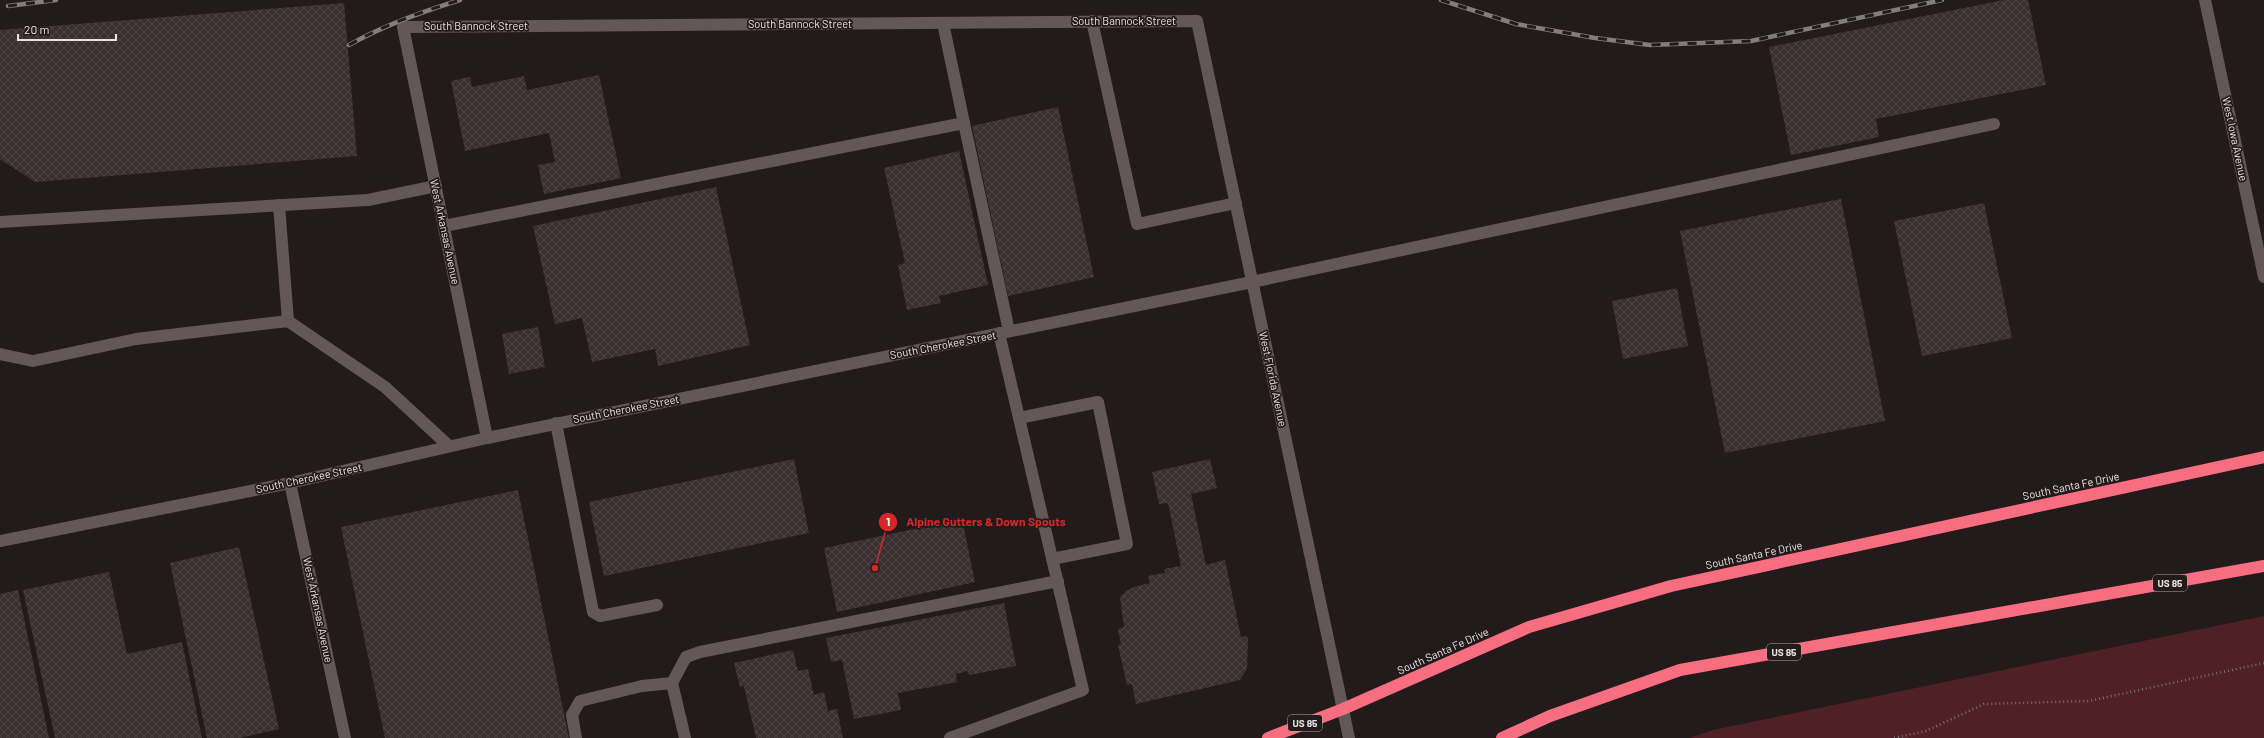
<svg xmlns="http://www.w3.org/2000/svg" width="2264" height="738" font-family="Barlow,sans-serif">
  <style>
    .green { fill: #4f2127 }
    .building { fill: url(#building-cross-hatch) }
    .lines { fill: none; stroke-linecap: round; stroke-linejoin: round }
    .path { stroke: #797172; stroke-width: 2.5; stroke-dasharray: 1 3; stroke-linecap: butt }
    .minor { stroke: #635758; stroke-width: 12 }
    .highway { stroke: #f86e81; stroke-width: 12 }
    .rail-casing { stroke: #847c7d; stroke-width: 4.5 }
    .rail { stroke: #231a1b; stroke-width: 3; stroke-dasharray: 9; stroke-linecap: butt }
    .labels { text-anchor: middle; stroke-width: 3.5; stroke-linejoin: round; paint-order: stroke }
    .shield { fill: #231a1b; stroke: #aea7a8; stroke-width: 1 }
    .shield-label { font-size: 10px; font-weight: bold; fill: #eae3e4 }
    .street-label { font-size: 11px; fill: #eae3e4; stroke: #231a1b }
    .leader { fill: none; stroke: #d62828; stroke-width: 1.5 }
    .callout-dot { fill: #d62828; stroke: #231a1b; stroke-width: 1.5 }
    .mark-label { font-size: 12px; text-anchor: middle; font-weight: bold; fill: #fff }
    .callout-label { font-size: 12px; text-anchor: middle; font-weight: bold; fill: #d62828; stroke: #231a1b; stroke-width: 3.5; stroke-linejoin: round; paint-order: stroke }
  </style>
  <defs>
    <pattern id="building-cross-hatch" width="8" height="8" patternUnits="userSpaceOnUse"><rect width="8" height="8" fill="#3a3031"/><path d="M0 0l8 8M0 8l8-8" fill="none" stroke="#4d4445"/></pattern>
  </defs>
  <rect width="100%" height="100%" fill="#231a1b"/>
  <path class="green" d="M2264,616V738H1689L1713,730Z"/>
  <g class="building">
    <path d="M2004,0H2028L2046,85L1876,119L1879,137L1791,155L1769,47Z"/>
    <path d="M344,3L357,156L35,182L0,159V30Z"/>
    <path d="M599,75L621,178L544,194L538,165L555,162L549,133L465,151L451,81L470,77L472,87L524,76L527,90Z"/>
    <path d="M1058,107L1094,277L1008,296L972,126Z"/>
    <path d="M959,151L988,285L939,296L941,303L907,310L898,265L905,263L884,168Z"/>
    <path d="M716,187L750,345L658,366L655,349L592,362L582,318L555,324L533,226Z"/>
    <path d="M1841,199L1885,421L1725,453L1680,231Z"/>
    <path d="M1984,203L2012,338L1922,356L1894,221Z"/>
    <path d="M1677,288L1688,346L1623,359L1612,301Z"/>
    <path d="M538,327L545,367L509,374L502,334Z"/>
    <path d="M794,459L809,533L604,576L589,502Z"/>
    <path d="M1210,459L1217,488L1191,494L1206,565L1225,560L1241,637L1247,636L1248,640L1247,669L1240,680L1136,704L1132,684L1127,685L1118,645L1121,644L1118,629L1124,627L1120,597L1126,591L1134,587L1150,583L1148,576L1165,573L1164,569L1181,566L1168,503L1159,504L1152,472Z"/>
    <path d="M518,490L569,738H385L341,527Z"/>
    <path d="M962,519L975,582L837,612L824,548Z"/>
    <path d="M239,547L279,729L239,738H207L170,563Z"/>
    <path d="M109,572L127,654L182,642L202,738H55L23,590Z"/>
    <path d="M18,590L49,738H0V594Z"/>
    <path d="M1004,603L1016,666L969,675L968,671L956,674L957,682L898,693L901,710L854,719L842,660L831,662L826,638Z"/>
    <path d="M793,650L798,671L808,669L814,695L824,692L828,711L837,709L843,738H756L744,686L740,687L734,663Z"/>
  </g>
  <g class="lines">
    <path class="path" d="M1894,738L1926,731L1984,704L2089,701L2264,663"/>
    <g class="minor">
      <path d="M2205,0L2264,277"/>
      <path d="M1092,21L1137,224L1236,203"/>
      <path d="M964,123L1009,331"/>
      <path d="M279,205L288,321"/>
      <path d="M0,222L368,200L436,186"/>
      <path d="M444,226L964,123L943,23"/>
      <path d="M0,354L33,361L136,339L288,321L385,387L449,446"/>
      <path d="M1019,418L1098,402L1127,544L1052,559"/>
      <path d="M556,423L593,612L600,616L657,605"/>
      <path d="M487,438L403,27L1197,21L1349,738"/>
      <path d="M290,483L345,738"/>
      <path d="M0,541L290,483L487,438L1252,282L1994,124"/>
      <path d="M672,683L686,657L700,652L1058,581"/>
      <path d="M576,738L572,715L580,701L642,686L672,683L685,738"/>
      <path d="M950,738L1083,690L999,333"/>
    </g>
    <g class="highway">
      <path d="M1268,738L1343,709L1529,627L1671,586L2264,457"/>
      <path d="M1502,738L1550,716L1680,670L2264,566"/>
    </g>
    <defs>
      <g id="rail">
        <path d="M1441,0L1516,24L1595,38L1650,45L1751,41L1942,0"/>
        <path d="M8,6L56,0"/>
        <path d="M349,45C384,25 421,12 460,0"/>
      </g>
    </defs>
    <use href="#rail" class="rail-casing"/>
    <use href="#rail" class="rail"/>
  </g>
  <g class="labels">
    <g class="shield">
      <rect x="2153" y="575" width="34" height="16" rx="3"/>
      <rect x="1767" y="644" width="34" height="16" rx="3"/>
      <rect x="1288" y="715" width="34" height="16" rx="3"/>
    </g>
    <g class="shield-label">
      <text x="2170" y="587">US 85</text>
      <text x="1784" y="656">US 85</text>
      <text x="1305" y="727">US 85</text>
    </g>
    <g class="street-label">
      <text x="1124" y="25">South Bannock Street</text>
      <text x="800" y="28">South Bannock Street</text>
      <text x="476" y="30">South Bannock Street</text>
      <text transform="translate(2235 139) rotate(78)" y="4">West Iowa Avenue</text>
      <text transform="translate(445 232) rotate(78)" y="4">West Arkansas Avenue</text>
      <text transform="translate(943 345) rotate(-11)" y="4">South Cherokee Street</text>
      <text transform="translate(1273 379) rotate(78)" y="4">West Florida Avenue</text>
      <text transform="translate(626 409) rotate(-11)" y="4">South Cherokee Street</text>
      <text transform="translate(309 478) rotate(-12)" y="4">South Cherokee Street</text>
      <text transform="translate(2071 486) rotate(-12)" y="4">South Santa Fe Drive</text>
      <text transform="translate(1754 555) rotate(-12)" y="4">South Santa Fe Drive</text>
      <text transform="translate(318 610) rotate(78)" y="4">West Arkansas Avenue</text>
      <text transform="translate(1443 651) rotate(-24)" y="4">South Santa Fe Drive</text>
    </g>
  </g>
  <path class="leader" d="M875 568L888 522"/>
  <g class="callout-dot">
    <circle cx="875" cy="568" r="4"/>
    <circle cx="888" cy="522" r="10"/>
  </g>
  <g class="mark-label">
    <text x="888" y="526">1</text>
  </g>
  <g class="callout-label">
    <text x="986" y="526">Alpine Gutters &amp; Down Spouts</text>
  </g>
  <path d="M18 34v6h98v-6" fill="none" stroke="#eae3e4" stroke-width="2"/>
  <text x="24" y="34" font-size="12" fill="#eae3e4" stroke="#231a1b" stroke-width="3" paint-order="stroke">20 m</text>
</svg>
